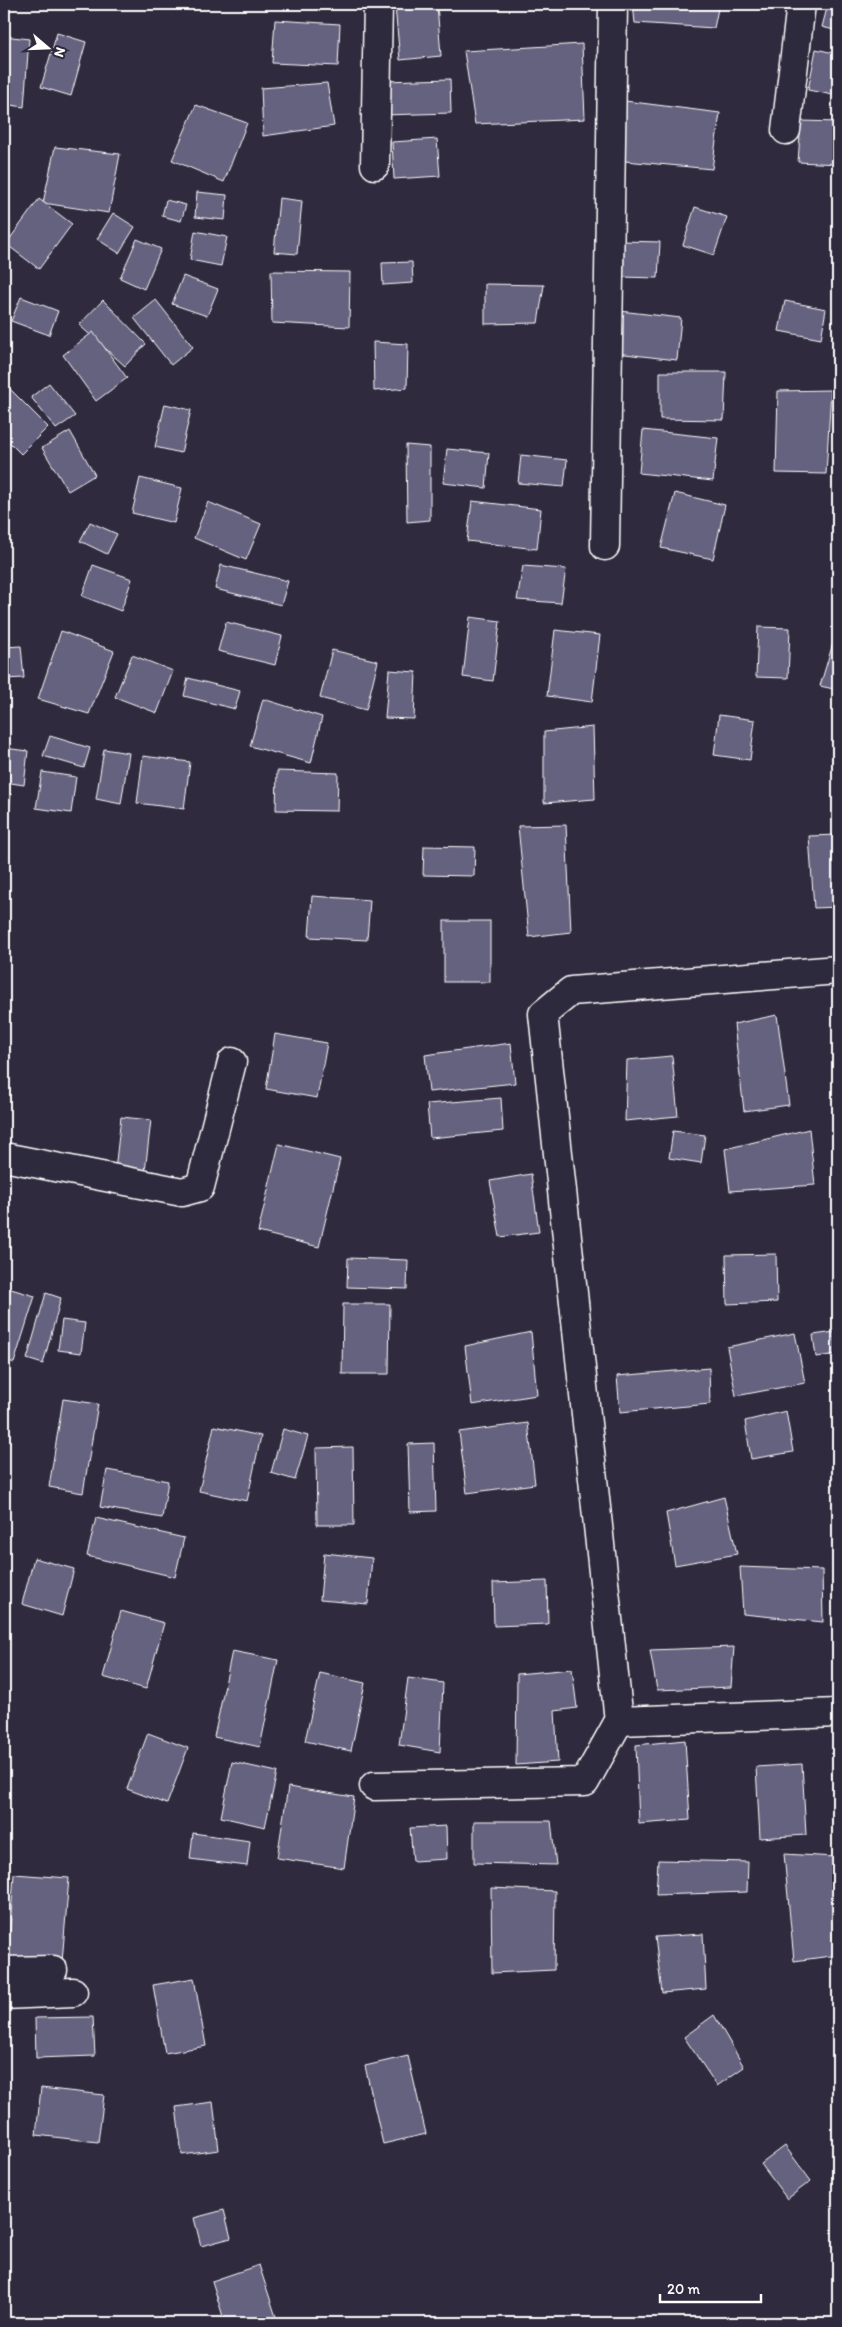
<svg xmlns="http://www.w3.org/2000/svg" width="842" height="2327" font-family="Itim,sans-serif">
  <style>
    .building { fill: #656280; stroke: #fff }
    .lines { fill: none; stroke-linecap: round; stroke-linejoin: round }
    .street-casing { stroke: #fff; stroke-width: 31 }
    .street { stroke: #2f2a3d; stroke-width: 28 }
  </style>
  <rect width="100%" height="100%" fill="#2f2a3d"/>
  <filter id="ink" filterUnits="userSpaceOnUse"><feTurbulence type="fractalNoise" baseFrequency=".02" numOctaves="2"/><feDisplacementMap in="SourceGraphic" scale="10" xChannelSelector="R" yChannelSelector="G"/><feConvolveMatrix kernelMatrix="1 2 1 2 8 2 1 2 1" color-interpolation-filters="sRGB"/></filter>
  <g filter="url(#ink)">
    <g class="building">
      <path d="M437,4L441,56L400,60L395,6Z"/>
      <path d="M633,4H719L714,28L635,23Z"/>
      <path d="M828,4H838V31L822,27Z"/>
      <path d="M275,20L340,24L338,66L272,63Z"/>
      <path d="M57,33L86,42L71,96L41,87Z"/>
      <path d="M4,36L29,39L24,107L4,104Z"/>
      <path d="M582,44L585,119L475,124L464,51Z"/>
      <path d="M816,49L838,54V96L808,90Z"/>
      <path d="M450,79L451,113L384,115V81Z"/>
      <path d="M327,83L334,126L263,136L261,88Z"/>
      <path d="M625,101L720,113L712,169L625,161Z"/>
      <path d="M196,105L247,123L224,182L172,160Z"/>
      <path d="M801,121L838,122V164L798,162Z"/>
      <path d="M437,139L440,176L394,179L392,142Z"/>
      <path d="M55,147L120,154L109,213L43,203Z"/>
      <path d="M197,192L227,195L225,220L195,217Z"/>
      <path d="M279,198L302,201L297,254L274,252Z"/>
      <path d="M39,199L72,224L39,269L6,244Z"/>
      <path d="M166,200L186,205L181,221L162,216Z"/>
      <path d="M695,207L727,217L714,255L683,245Z"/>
      <path d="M113,213L135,227L119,253L97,239Z"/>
      <path d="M195,231L227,237L221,266L190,260Z"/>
      <path d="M137,239L161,249L144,289L120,278Z"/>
      <path d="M621,241L660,242L658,278L621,277Z"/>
      <path d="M412,262L413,283L383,285L382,263Z"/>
      <path d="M271,271L350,272L349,327L272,323Z"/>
      <path d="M183,276L218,289L207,316L172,304Z"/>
      <path d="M485,284L544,285L538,323L485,324Z"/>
      <path d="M21,297L58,311L49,335L11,321Z"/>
      <path d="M103,300L146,344L125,366L79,325Z"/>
      <path d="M156,300L193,347L171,365L134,318Z"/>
      <path d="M785,301L826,309L821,339L779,331Z"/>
      <path d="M620,311L681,318L677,360L616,353Z"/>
      <path d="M93,332L127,378L96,401L63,355Z"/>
      <path d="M373,342L408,344L407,388L374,391Z"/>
      <path d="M660,372H726L724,420L660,419Z"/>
      <path d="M4,383L48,427L21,454L4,437Z"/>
      <path d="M49,383L75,416L56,429L31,397Z"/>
      <path d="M831,390L826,474L776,473L778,391Z"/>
      <path d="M165,404L191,410L181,453L155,447Z"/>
      <path d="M643,430L718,438L713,481L639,473Z"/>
      <path d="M70,431L95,475L68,491L42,448Z"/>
      <path d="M406,445L430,447V520L407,522Z"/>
      <path d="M447,449L489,453L486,488L443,483Z"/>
      <path d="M521,455L567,460L564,487L518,483Z"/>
      <path d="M140,478L182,488L174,523L132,513Z"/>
      <path d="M675,493L725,505L713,559L661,548Z"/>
      <path d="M472,501L541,509L537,549L467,541Z"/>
      <path d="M208,502L261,524L246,560L194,538Z"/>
      <path d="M90,522L117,534L107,554L80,541Z"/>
      <path d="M93,565L132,579L121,611L82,596Z"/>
      <path d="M221,565L288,581L281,605L215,589Z"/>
      <path d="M523,566L566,569L561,603L517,600Z"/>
      <path d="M4,608H6L7,631H4Z"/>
      <path d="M470,617L500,621L493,681L463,677Z"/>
      <path d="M226,622L282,636L275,665L218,651Z"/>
      <path d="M758,627L790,628L788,678L756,677Z"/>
      <path d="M555,630L600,635L592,702L547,696Z"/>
      <path d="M61,631L114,651L89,714L38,699Z"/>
      <path d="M834,640L838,642V690L820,686Z"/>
      <path d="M21,646L24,678L4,679V647Z"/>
      <path d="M332,650L378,661L366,710L320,698Z"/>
      <path d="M132,655L173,671L157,713L115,697Z"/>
      <path d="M389,670L416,672L414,719L385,718Z"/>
      <path d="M188,678L240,691L235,709L184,696Z"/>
      <path d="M263,699L322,717L311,763L250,746Z"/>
      <path d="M719,715L755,720L750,760L714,755Z"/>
      <path d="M593,727L595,799L544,803V732Z"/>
      <path d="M50,736L90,748L84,768L43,756Z"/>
      <path d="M4,748L28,751L24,785L4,782Z"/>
      <path d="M104,749L129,753L121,804L96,799Z"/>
      <path d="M143,756L190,762L184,809L137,803Z"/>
      <path d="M277,771L338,773L337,811L276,810Z"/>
      <path d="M42,772L76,777L71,813L36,808Z"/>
      <path d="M4,794H11L8,821H4Z"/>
      <path d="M566,825L571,932L529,937L518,826Z"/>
      <path d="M838,835V907L814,908L809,836Z"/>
      <path d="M424,846L475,847L474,876L423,875Z"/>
      <path d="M312,896L370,900L367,940L309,937Z"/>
      <rect x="444" y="921" width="46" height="61"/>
      <path d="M777,1015L789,1105L744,1111L734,1024Z"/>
      <path d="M275,1034L327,1043L317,1098L266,1089Z"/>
      <path d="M511,1043L515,1083L429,1092L425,1055Z"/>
      <path d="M672,1056L678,1116L625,1121L627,1060Z"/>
      <path d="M501,1098L503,1131L430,1138L427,1104Z"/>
      <path d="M121,1117L151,1120L145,1172L115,1170Z"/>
      <path d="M809,1129L815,1185L730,1191L725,1149Z"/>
      <path d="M673,1131L705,1135L701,1163L669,1158Z"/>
      <path d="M279,1144L340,1159L319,1247L258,1232Z"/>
      <path d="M531,1174L539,1232L500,1237L490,1181Z"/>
      <path d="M776,1254L777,1302L727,1304L726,1255Z"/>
      <path d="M348,1258L408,1260L407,1289L347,1287Z"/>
      <path d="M4,1287L35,1296L14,1363L4,1359Z"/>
      <path d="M46,1293L61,1298L43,1364L27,1359Z"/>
      <path d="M343,1304H390L389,1374H342Z"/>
      <path d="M62,1320L85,1323L81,1353L58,1350Z"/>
      <path d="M531,1332L537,1395L472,1405L465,1346Z"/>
      <path d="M835,1332L838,1354L816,1357L813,1335Z"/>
      <path d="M795,1333L805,1383L736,1396L727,1347Z"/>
      <path d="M709,1368L710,1404L620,1412L617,1376Z"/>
      <path d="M63,1399L98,1404L83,1493L49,1487Z"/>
      <path d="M786,1411L793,1452L751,1459L745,1421Z"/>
      <path d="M528,1423L535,1484L467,1493L459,1432Z"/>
      <path d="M214,1426L261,1436L247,1501L199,1491Z"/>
      <path d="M283,1429L308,1436L295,1480L271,1473Z"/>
      <path d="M434,1443L436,1511L410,1512L408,1444Z"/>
      <path d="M353,1447L354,1525H317L316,1448Z"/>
      <path d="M107,1470L168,1481L162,1518L100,1507Z"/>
      <path d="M724,1497L737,1554L675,1565L666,1513Z"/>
      <path d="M96,1518L184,1538L175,1577L87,1556Z"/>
      <path d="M324,1553L372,1558L368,1604L320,1600Z"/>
      <path d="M34,1558L74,1569L62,1616L22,1604Z"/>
      <path d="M740,1567L822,1570L823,1622L743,1614Z"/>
      <path d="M547,1581L548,1624L494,1626L493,1583Z"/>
      <path d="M121,1611L164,1623L146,1689L103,1677Z"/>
      <path d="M734,1647L731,1687L657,1690L650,1650Z"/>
      <path d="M232,1651L278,1660L260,1747L214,1737Z"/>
      <path d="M572,1669L577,1708L555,1711L558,1762L516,1765L517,1674Z"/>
      <path d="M320,1673L365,1683L351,1751L305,1741Z"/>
      <path d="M408,1678L443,1683L440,1752L399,1745Z"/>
      <path d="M148,1733L188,1748L167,1804L127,1789Z"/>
      <path d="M685,1740L690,1820L639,1824L636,1745Z"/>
      <path d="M232,1762L277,1772L265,1827L221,1817Z"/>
      <path d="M802,1764L806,1835L760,1838L756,1767Z"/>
      <path d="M832,1770H838V1831H834Z"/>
      <path d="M288,1787L354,1797L344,1868L277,1858Z"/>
      <path d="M474,1821H551L556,1865L474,1863Z"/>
      <path d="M446,1826L447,1859L413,1861L410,1828Z"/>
      <path d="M193,1833L250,1841L247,1866L190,1859Z"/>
      <path d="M784,1854L835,1857L838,1955L794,1961Z"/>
      <path d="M658,1860L748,1862L747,1892L656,1895Z"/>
      <path d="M14,1874L69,1878L62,1962L8,1957Z"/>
      <path d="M491,1888L555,1891L554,1970L492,1973Z"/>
      <path d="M703,1934L706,1989L662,1993L655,1937Z"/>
      <path d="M194,1978L206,2046L165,2053L153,1985Z"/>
      <path d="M714,2015L744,2067L717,2086L684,2037Z"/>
      <path d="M93,2017L95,2056L36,2058L35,2018Z"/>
      <path d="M408,2056L426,2134L383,2144L365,2066Z"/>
      <path d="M41,2088L104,2095L98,2142L36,2135Z"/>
      <path d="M213,2102L219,2150L182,2155L176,2107Z"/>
      <path d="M785,2146L811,2181L787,2199L761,2164Z"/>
      <path d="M224,2210L231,2238L201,2246L194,2218Z"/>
      <path d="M259,2265L276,2317L258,2323H225L212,2281Z"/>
    </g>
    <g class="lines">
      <defs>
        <g id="street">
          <path d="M786,130L801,4"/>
          <path d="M375,165L378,4"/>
          <path d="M605,546L613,4"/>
          <path d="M838,970L571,991L543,1014L619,1721L838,1713"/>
          <path d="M4,1157L182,1192L200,1187L232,1062"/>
          <path d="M374,1786L585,1782L619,1721"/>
          <path d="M4,1971L53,1970"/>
          <path d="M4,1995L73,1992"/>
        </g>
      </defs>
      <use href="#street" class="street-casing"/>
      <use href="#street" class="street"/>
    </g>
  </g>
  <rect width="842" height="2327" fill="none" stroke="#2f2a3d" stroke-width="20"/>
  <rect x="10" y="10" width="822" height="2307" fill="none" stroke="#fff" stroke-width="2" filter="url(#ink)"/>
  <g transform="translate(48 48) rotate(109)" stroke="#2f2a3d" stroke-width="4" paint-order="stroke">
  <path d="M0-4L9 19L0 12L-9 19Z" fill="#ffffff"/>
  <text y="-8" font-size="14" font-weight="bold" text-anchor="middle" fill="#ffffff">N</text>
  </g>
  <path d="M660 2294v8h101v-8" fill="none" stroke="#ffffff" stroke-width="2.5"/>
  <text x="667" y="2294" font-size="15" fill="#ffffff" stroke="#2f2a3d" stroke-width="4" paint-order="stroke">20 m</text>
</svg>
